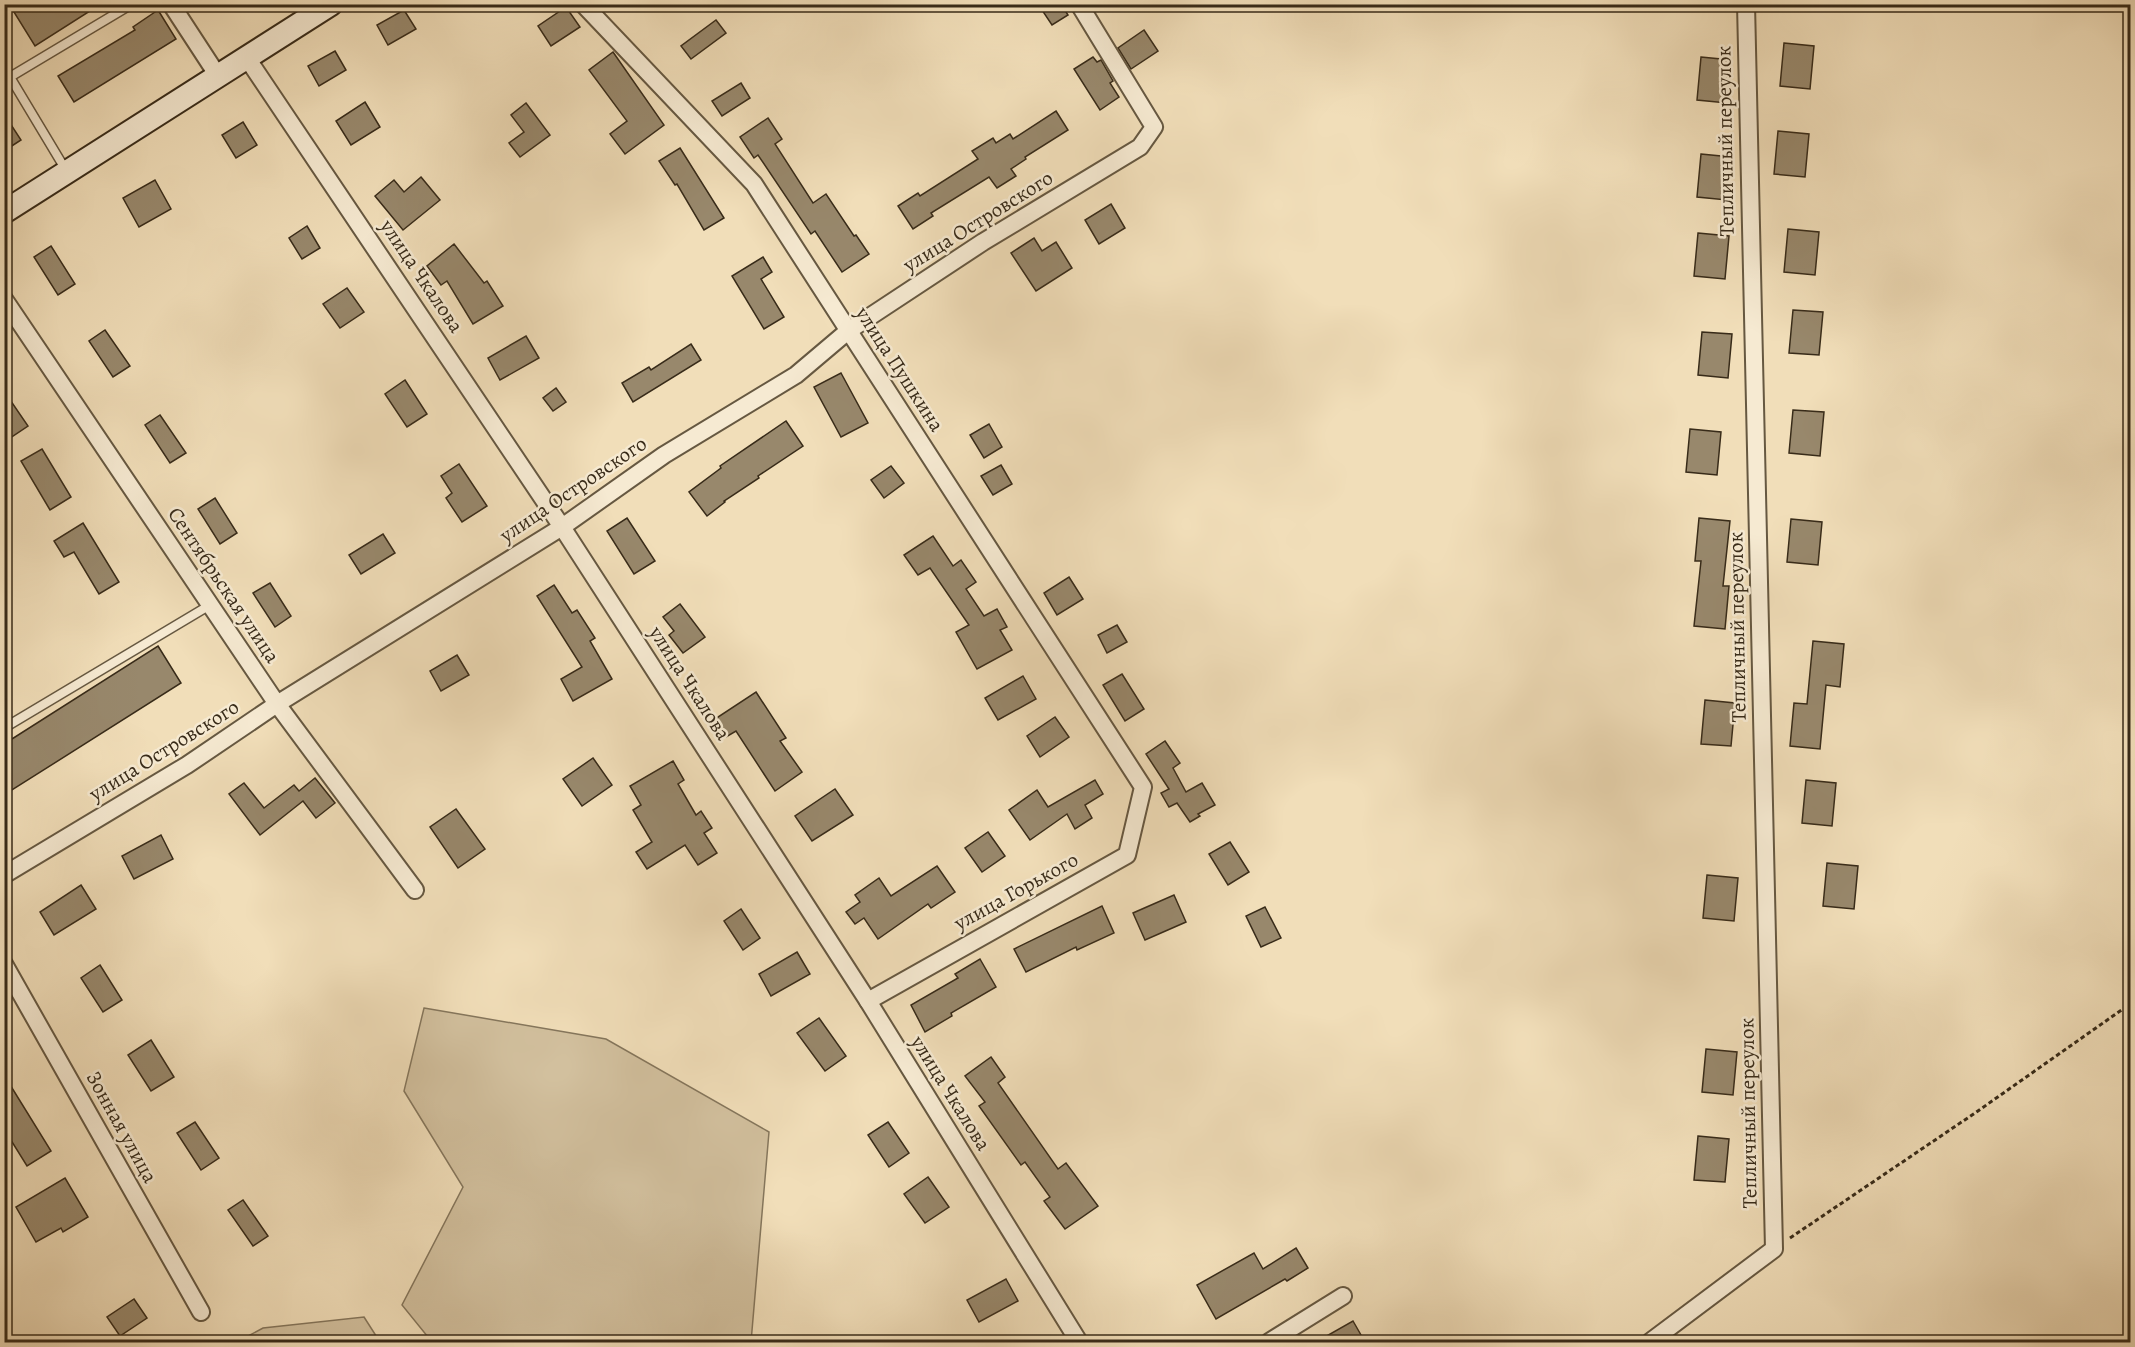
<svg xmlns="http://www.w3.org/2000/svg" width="2135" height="1347" font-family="Alegreya,serif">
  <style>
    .green { fill: #d2c09e; stroke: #85765c; stroke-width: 1.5 }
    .building { fill: #98886c; stroke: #382b19; stroke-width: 1.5 }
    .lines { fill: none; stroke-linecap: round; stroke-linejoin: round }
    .lane-casing { stroke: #665841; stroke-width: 11 }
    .street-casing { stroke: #665841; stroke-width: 20 }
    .secondary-casing { stroke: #382b19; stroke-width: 26 }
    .path { stroke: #382b19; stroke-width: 3; stroke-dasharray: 4.5 3; stroke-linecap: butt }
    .lane { stroke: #f6ead2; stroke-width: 8 }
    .street { stroke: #f6ead2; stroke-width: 16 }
    .secondary { stroke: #f6ead2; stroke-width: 22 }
    .labels { text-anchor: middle; stroke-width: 5; stroke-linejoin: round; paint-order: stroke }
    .street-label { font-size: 21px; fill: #382b19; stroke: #f6ead2 }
  </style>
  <rect width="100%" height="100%" fill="#f1deb9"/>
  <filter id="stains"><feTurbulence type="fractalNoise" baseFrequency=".00333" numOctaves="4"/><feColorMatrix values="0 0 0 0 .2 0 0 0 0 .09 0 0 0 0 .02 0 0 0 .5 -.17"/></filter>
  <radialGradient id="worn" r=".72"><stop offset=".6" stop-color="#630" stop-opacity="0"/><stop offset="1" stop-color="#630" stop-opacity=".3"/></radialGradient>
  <g class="green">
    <path d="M424,1008L606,1039L769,1132L751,1342H432L402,1305L463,1187L404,1091Z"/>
    <path d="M364,1317L380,1342H237L263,1328Z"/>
  </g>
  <g class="building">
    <path d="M9,4H101L35,46Z"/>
    <path d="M1038,4H1061L1068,15L1052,25Z"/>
    <path d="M566,7L580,27L551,46L538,26Z"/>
    <path d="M158,10L176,39L74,102L58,76L135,30L133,27Z"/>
    <path d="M404,10L416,29L388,45L377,25Z"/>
    <path d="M716,20L726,33L691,59L681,46Z"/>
    <path d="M1144,30L1158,51L1131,69L1118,48Z"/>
    <path d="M1784,43L1814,46L1810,89L1780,86Z"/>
    <path d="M335,51L346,70L319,86L308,66Z"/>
    <path d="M613,52L664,125L625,154L610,134L627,121L589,70Z"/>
    <path d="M1093,57L1097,62L1101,60L1113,81L1110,83L1119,97L1100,110L1074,69Z"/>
    <path d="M1701,57L1731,60L1727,103L1697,100Z"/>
    <path d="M741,83L750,98L722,116L712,101Z"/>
    <path d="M365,102L380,127L351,145L336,121Z"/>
    <path d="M526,103L550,135L520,157L509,143L524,132L511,115Z"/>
    <path d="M1056,111L1068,130L1025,157L1026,159L1011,169L1016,176L997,188L989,177L931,213L933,216L913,229L898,206L918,193L920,196L978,159L972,151L993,138L996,143L1010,134L1013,139Z"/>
    <path d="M4,114L21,140L4,151Z"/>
    <path d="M768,118L782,139L775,144L813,203L826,194L854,236L856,235L869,254L842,272L815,231L811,234L758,155L754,158L740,137Z"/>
    <path d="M243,122L257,145L236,158L222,135Z"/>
    <path d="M1778,131L1809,134L1805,177L1774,174Z"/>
    <path d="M680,148L724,218L704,230L677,184L675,185L659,161Z"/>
    <path d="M1701,154L1731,157L1727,200L1697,197Z"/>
    <path d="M421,177L440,200L403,230L375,196L394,180L404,192Z"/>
    <path d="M155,180L171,209L139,227L123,198Z"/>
    <path d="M1111,204L1125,228L1099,244L1085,220Z"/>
    <path d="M307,226L320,248L302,259L289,238Z"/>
    <path d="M1788,229L1819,232L1815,275L1784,272Z"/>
    <path d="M1698,233L1729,236L1725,279L1694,276Z"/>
    <path d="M1034,238L1042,251L1056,242L1072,268L1036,291L1011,253Z"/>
    <path d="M454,244L484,283L487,281L503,306L473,324L447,281L441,285L427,266Z"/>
    <path d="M51,246L75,284L58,295L34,257Z"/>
    <path d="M763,257L772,272L761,279L784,317L764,329L732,276Z"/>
    <path d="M347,288L364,312L340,328L323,304Z"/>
    <path d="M1793,310L1823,312L1819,355L1789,353Z"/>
    <path d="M105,330L130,366L113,377L89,341Z"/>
    <path d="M1702,332L1732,334L1728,378L1698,375Z"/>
    <path d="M526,336L539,358L500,380L488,358Z"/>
    <path d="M691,344L701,360L633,402L622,383L649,367L651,370Z"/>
    <path d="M841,373L868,423L841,437L814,387Z"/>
    <path d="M405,380L427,414L407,427L385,394Z"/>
    <path d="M556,388L566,402L553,411L543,398Z"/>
    <path d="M4,391L28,426L4,442Z"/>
    <path d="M1793,410L1824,412L1820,456L1789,453Z"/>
    <path d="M160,415L186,453L170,463L145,425Z"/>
    <path d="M786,421L803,446L758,476L759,478L724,501L725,502L707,516L689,492L721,468L720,466Z"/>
    <path d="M989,424L1002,447L984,458L970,435Z"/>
    <path d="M1690,429L1721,432L1717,475L1686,472Z"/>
    <path d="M42,449L71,497L50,510L21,461Z"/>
    <path d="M459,464L487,506L462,522L446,498L452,493L441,476Z"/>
    <path d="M1001,465L1012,484L993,495L981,476Z"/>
    <path d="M891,466L904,483L884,498L871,480Z"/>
    <path d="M215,498L237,533L220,544L198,509Z"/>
    <path d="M627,518L655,561L634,574L607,531Z"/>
    <path d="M1699,518L1730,521L1723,586H1729L1725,629L1694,626L1701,561H1695Z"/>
    <path d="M1791,519L1822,522L1818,565L1787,562Z"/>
    <path d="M83,523L119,582L99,594L74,552L64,557L54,541Z"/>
    <path d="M383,534L395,553L361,574L349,555Z"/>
    <path d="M933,536L953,566L961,560L976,582L966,589L984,616L997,609L1007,627L1000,630L1012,650L977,669L956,632L969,625L930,568L918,575L904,555Z"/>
    <path d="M1069,577L1083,599L1057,615L1044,593Z"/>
    <path d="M270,583L291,616L275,627L253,593Z"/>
    <path d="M554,585L572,613L577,610L595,638L590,641L612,679L573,701L561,679L582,667L537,596Z"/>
    <path d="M680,604L705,637L683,653L669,635L674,631L663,617Z"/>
    <path d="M1117,625L1127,642L1107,653L1098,635Z"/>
    <path d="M1813,641L1844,644L1840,687L1826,685L1820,749L1790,746L1794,703L1807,704Z"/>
    <path d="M158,646L181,683L4,795V744Z"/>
    <path d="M457,655L469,675L441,691L430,671Z"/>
    <path d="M1122,674L1144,709L1125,721L1103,685Z"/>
    <path d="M1023,676L1036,699L998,720L985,698Z"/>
    <path d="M756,692L786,738L780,741L802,772L775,791L736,731L726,737L715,719Z"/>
    <path d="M1705,700L1735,703L1731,746L1701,744Z"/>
    <path d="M1055,717L1069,737L1040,757L1027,736Z"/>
    <path d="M1165,741L1180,763L1173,768L1186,792L1202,783L1215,805L1198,814L1200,816L1190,822L1177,803L1169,807L1161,793L1169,789L1146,754Z"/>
    <path d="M593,758L612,785L582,806L563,779Z"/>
    <path d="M673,761L684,780L678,784L696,815L701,811L712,828L704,833L717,853L698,865L685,845L647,869L636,852L652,842L633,810L641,805L630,786Z"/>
    <path d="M315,778L335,803L316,818L303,801L260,835L229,794L244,783L264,808L294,785L299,791Z"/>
    <path d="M1095,780L1103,794L1085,805L1092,818L1075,829L1067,814L1030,840L1009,810L1037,790L1048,807Z"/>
    <path d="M1806,780L1836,783L1832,826L1802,823Z"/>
    <path d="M835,789L853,815L812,841L795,816Z"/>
    <path d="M456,809L485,849L458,868L430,827Z"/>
    <path d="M988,832L1005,856L982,872L965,848Z"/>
    <path d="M161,835L173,859L134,879L122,856Z"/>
    <path d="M1230,842L1249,872L1228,885L1209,854Z"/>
    <path d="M1827,863L1858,866L1854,909L1823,906Z"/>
    <path d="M937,866L955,892L931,908L928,904L878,939L864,918L855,924L846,912L860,902L855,895L879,878L891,896Z"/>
    <path d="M1707,875L1738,878L1734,921L1703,918Z"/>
    <path d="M81,885L96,909L54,935L40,912Z"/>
    <path d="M1174,895L1186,922L1145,940L1133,913Z"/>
    <path d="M1102,906L1114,933L1077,950L1076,947L1026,972L1014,949Z"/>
    <path d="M1265,907L1281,938L1261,947L1246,916Z"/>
    <path d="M741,909L760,938L743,950L724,921Z"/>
    <path d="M797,952L810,974L771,996L759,974Z"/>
    <path d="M980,959L996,987L951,1013L952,1016L925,1032L911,1005L958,978L955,974Z"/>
    <path d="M100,965L122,1000L103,1012L81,978Z"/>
    <path d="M819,1018L846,1056L825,1071L797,1033Z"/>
    <path d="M151,1040L174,1077L151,1091L128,1055Z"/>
    <path d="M1706,1049L1737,1052L1733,1095L1702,1092Z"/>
    <path d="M991,1057L1005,1077L998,1083L1058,1169L1066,1163L1098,1206L1065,1229L1044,1201L1050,1197L1025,1162L1021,1165L979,1106L985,1102L965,1076Z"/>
    <path d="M4,1075L51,1151L27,1166L4,1129Z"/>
    <path d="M195,1122L219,1158L201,1170L177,1133Z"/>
    <path d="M888,1122L909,1153L889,1167L868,1135Z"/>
    <path d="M1698,1136L1729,1139L1725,1182L1694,1180Z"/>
    <path d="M928,1177L949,1207L925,1223L904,1194Z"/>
    <path d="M65,1178L88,1217L63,1232L61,1228L36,1242L16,1207Z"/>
    <path d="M243,1200L268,1236L253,1246L228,1210Z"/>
    <path d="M1296,1248L1308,1268L1287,1281L1285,1279L1216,1319L1197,1285L1254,1253L1263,1269Z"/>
    <path d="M1006,1279L1018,1301L979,1322L967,1300Z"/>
    <path d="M134,1299L147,1318L120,1336L107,1317Z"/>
    <path d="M1353,1321L1365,1342H1316Z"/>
  </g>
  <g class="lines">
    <defs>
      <g id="lane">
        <path d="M67,172L10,77L132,4"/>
        <path d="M4,728L210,605"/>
      </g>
      <g id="street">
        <path d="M171,4L218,76"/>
        <path d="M583,4L754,184L1143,787L1127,855L868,1001"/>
        <path d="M247,58L562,527L868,1001L1079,1342"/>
        <path d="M4,299L277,704L415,890"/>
        <path d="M4,875L187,765L277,704L562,527L664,455L796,375L848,331L983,242L1140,147L1154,127L1079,4"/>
        <path d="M4,964L201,1312"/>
        <path d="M1269,1342L1343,1296"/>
        <path d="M1650,1342L1774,1249L1746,4"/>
      </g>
      <path id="secondary" d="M4,212L331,4"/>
    </defs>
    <use href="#lane" class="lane-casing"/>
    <use href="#street" class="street-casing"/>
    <use href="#secondary" class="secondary-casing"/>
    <path class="path" d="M1790,1238L1975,1113L2130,1004"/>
    <use href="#lane" class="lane"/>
    <use href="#street" class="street"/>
    <use href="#secondary" class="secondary"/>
  </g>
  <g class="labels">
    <g class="street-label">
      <text transform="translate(1725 141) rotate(-91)" y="7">Тепличный переулок</text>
      <text transform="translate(978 221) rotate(-32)" y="7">улица Островского</text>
      <text transform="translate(422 276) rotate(56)" y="7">улица Чкалова</text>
      <text transform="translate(900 369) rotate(57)" y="7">улица Пушкина</text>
      <text transform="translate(573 489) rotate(-34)" y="7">улица Островского</text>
      <text transform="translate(224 585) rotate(56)" y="7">Сентябрьская улица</text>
      <text transform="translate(1737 627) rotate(-91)" y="7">Тепличный переулок</text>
      <text transform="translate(690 683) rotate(57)" y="7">улица Чкалова</text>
      <text transform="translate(164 750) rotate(-32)" y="7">улица Островского</text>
      <text transform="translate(1016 891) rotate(-29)" y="7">улица Горького</text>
      <text transform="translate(951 1093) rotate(58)" y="7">улица Чкалова</text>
      <text transform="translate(1748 1113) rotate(-91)" y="7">Тепличный переулок</text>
      <text transform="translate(122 1127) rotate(61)" y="7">Зонная улица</text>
    </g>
  </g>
  <rect width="2135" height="1347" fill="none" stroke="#f1deb9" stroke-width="24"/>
  <rect x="6" y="6" width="2123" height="1335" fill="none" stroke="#382b19" stroke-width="3"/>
  <rect x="12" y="12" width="2111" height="1323" fill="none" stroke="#382b19" stroke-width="1.5"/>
  <rect width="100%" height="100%" filter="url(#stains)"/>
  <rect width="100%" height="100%" fill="url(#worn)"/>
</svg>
